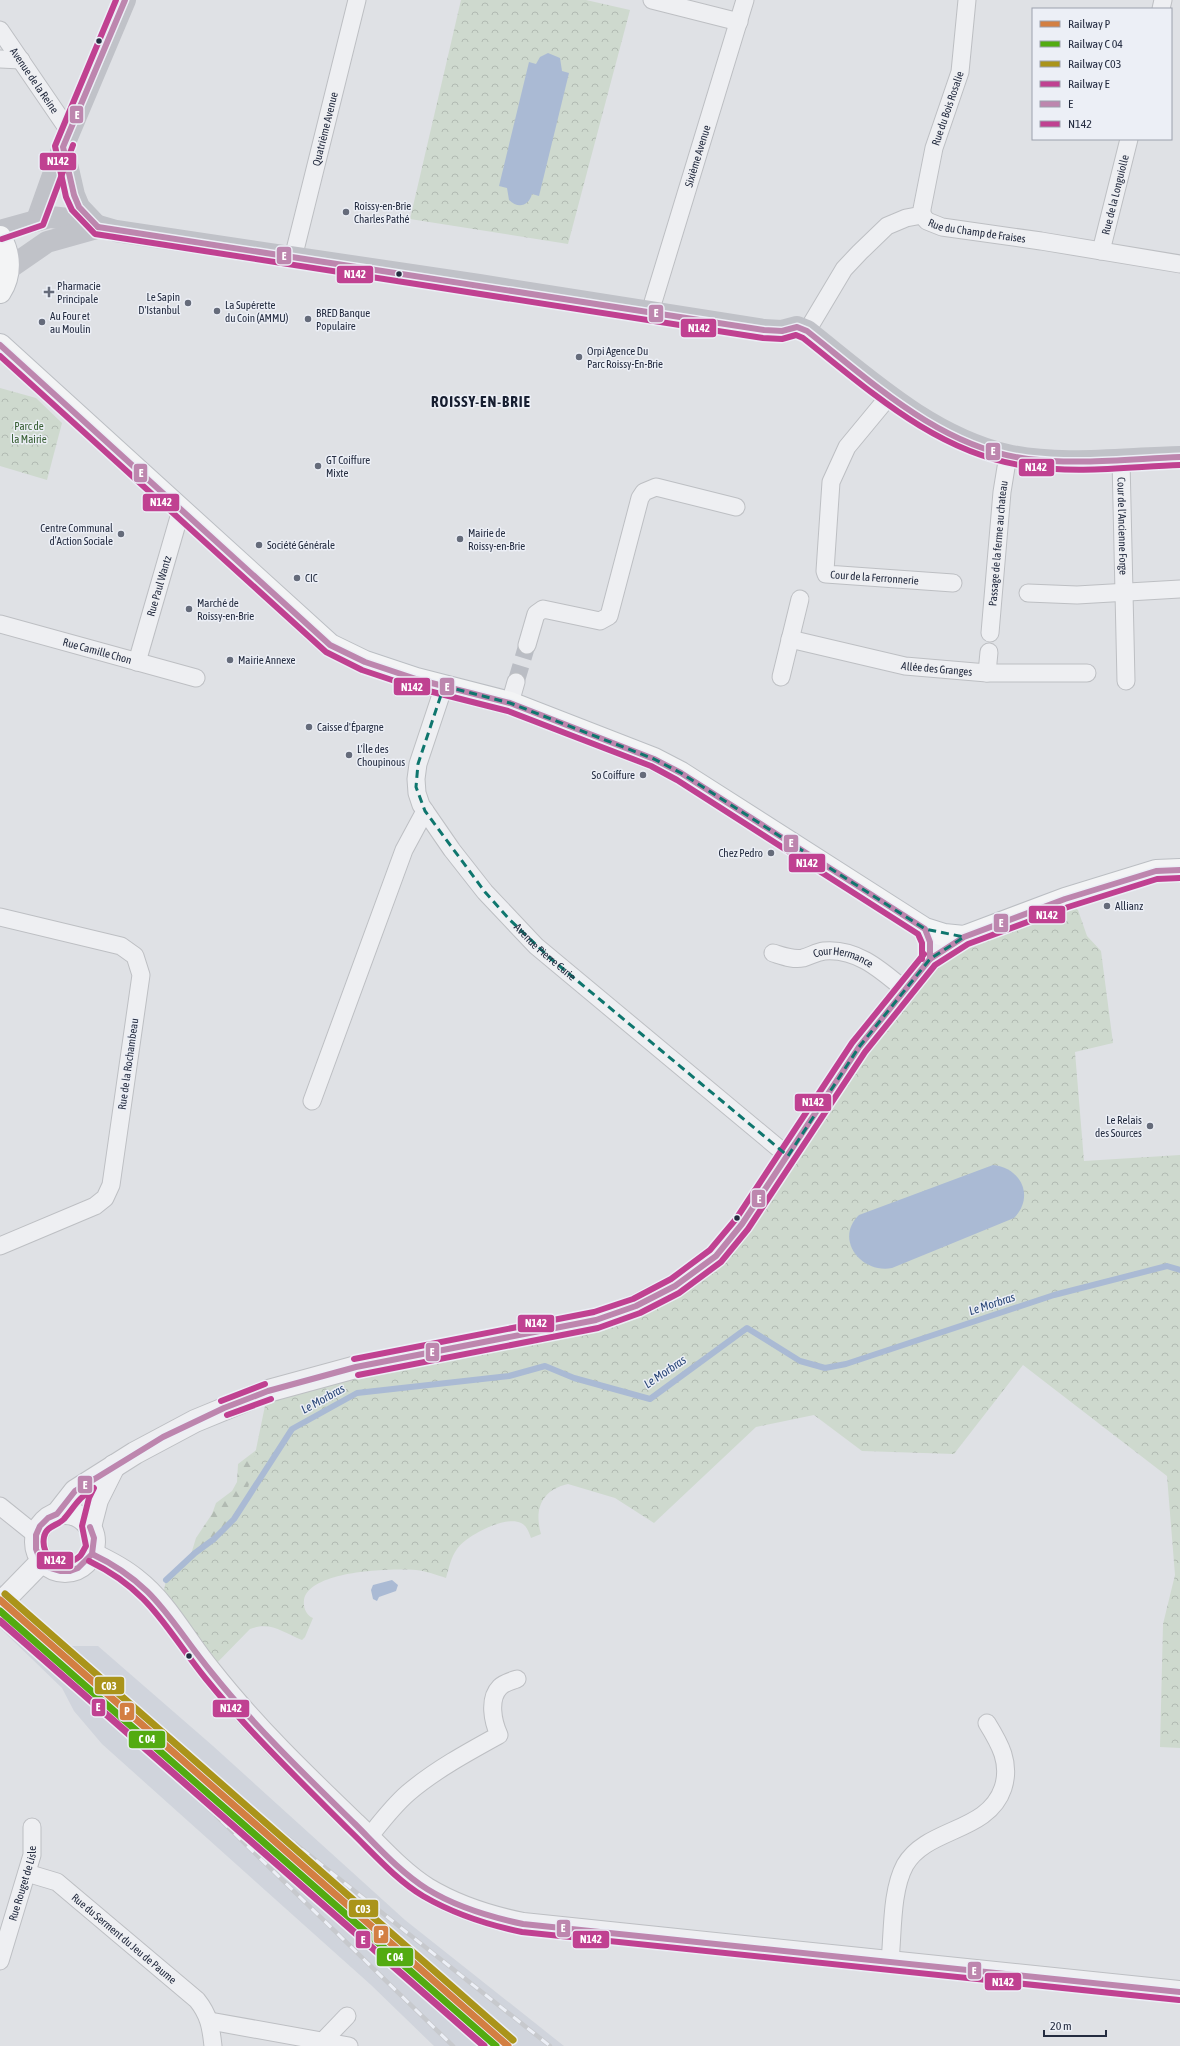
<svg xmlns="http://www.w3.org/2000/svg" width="1180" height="2046" font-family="'Asap Condensed',sans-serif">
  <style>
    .built { fill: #d0d4dc }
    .forest { fill: url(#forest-firs) }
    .park { fill: url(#park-crowns) }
    .water { fill: #aabad4 }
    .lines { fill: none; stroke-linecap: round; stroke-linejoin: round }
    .stream { stroke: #aabad4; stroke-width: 6 }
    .minor-tunnel { stroke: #babdc4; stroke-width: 17; stroke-dasharray: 17 8; stroke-linecap: butt }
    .minor-casing { stroke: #bdbfc3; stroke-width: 19 }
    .tertiary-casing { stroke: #bdbfc3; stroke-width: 24 }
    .primary-casing { stroke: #bbbec3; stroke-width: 24 }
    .minor { stroke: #eeeff2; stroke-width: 17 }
    .tertiary { stroke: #eeeff2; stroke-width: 22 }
    .secondary { stroke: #c0c2c8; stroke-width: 22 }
    .primary { stroke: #f3f4f5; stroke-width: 22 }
    .rail-casing { stroke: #c7c9cd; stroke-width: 4.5 }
    .rail { stroke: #eceff6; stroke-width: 3; stroke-dasharray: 9; stroke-linecap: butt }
    .bus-1-casing { stroke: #eceff6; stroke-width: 9 }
    .bus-2-casing { stroke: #eceff6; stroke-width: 9 }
    .bus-1 { stroke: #bd86ae; stroke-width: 6 }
    .bus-2 { stroke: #c04191; stroke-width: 6 }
    .rail-1-casing { stroke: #eceff6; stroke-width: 10 }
    .rail-2-casing { stroke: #eceff6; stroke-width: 10 }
    .rail-3-casing { stroke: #eceff6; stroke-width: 10 }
    .rail-4-casing { stroke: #eceff6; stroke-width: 10 }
    .rail-1 { stroke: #d37f42; stroke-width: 7 }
    .rail-2 { stroke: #53ab11; stroke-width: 7 }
    .rail-3 { stroke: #aa941a; stroke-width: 7 }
    .rail-4 { stroke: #c04191; stroke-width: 7 }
    .marked { fill: none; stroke: #0f766e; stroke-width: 3; stroke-dasharray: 8 5; stroke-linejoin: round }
    .bus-dot { fill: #242c40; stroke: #eceff6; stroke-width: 1.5 }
    .poi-dot { fill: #656b7a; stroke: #eceff6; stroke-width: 1.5 }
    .labels { text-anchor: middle; stroke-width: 3; stroke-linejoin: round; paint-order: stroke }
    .street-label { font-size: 11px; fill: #242c40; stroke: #eceff6 }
    .poi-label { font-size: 11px; fill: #242c40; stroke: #eceff6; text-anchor: start }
    .park-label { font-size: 11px; fill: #355d30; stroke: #eceff6 }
    .water-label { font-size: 12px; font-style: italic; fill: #2a4778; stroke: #eceff6 }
    .district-label { font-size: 15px; font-weight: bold; letter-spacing: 1px; fill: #171e30; stroke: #eceff6 }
    .line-badge { stroke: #eceff6; stroke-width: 1.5 }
    .badge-label { font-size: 11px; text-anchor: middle; font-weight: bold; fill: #fff }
  </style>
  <defs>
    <pattern id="forest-firs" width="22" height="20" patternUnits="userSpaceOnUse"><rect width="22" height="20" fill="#ced9ce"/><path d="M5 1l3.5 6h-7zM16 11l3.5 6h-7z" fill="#b1bab2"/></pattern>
    <pattern id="park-crowns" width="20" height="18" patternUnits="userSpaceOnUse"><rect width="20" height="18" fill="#ced9ce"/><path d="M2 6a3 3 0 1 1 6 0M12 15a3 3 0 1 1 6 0" fill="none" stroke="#b1bab2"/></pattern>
  </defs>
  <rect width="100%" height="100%" fill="#dfe1e5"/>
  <path class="built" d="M0,1585L70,1646H98L213,1746L405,1920L564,2046H434L371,1985L102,1744L74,1711L62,1688L0,1628Z"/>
  <path class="forest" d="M259,1448L250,1506L177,1576L188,1564L196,1538L212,1514L216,1503L232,1491L237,1482L238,1464Z"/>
  <g class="park">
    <path d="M461,0H586L630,10L568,244L410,219Z"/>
    <path d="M0,388L36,398L62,423L47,480L0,466Z"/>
    <path d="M1065,899L1078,910L1087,936L1101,951L1113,1043L1075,1052L1084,1161L1180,1155V1748L1160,1747L1163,1624L1175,1575L1167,1476L1023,1365L954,1454L862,1451L814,1415L756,1427L654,1523L615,1498L568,1484C541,1490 534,1510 541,1534L531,1538C529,1532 526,1525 521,1523C505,1515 466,1536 457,1549C451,1557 449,1568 446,1578C437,1575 426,1571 416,1570C393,1568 309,1570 304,1600C303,1607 306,1615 313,1618L305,1637L302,1640C282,1632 271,1621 250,1629L209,1671L161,1605L166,1580L195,1553L214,1539L234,1519L245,1503L268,1391L596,1320L716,1256L930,959Z"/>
  </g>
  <g class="water">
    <path d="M548,53L560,58L562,71L569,73L539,196L532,194C529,206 518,209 509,200L507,188L499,186L529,62L536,64L540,57Z"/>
    <path d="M993,1165C1021,1168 1035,1196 1014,1218L892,1268C861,1274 834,1239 859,1215Z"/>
    <path d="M392,1580L398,1585L396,1591L379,1597L377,1601L373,1599L371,1590L373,1585Z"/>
  </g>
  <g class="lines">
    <path class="stream" d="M166,1580L195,1553L214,1539L234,1519L292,1429L357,1393L509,1376L545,1366L574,1378L650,1399L747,1328L800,1361L825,1368L846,1364L1054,1295L1167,1266L1180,1270"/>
    <path class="minor-tunnel" d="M516,682L527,645"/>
    <defs>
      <g id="minor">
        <path d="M652,0L739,22"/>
        <path d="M1161,9L1163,0"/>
        <path id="s1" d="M0,30L69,131"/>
        <path d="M0,59L21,60"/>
        <path id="s2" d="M922,215V209L934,148L960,72L967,0"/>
        <path id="s3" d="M1101,251L1129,139"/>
        <path id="s4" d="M293,258L357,0"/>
        <path id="s5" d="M650,312L745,0"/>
        <path id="s6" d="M807,331L844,269L860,252L887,226L906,218L922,215L927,221L942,227L1041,241L1180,264"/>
        <path id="s7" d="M890,395L847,447L831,482L825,571L826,574L953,583"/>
        <path id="s8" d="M1121,460L1126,681"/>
        <path d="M1028,593L1077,595L1180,589"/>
        <path id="s9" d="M0,624L196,678"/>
        <path id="s10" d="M990,633L1002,492L1008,455"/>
        <path id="s11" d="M790,639L905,666L987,673H1087"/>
        <path d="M527,645L536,614L543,609L600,621L609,616L640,498L644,492L656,487L736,507"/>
        <path id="s12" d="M137,662L181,510"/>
        <path d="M987,673L989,652"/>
        <path d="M781,677L800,599"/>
        <path id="s13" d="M444,686L418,764L416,779L417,793L421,805L452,850L485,892L536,946L788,1156"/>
        <path d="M510,703L516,682"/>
        <path d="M0,917L121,946L135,956L141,975L111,1185L105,1198L95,1206L0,1246"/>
        <path id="s14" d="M773,953C783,956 793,960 803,958C810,956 817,952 824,951C857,948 881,970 905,990"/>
        <path d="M312,1101L404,850L425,811"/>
        <path d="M0,1506L36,1535"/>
        <path d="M369,1837C381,1822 393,1806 408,1793C435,1770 468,1752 499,1735C493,1722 488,1699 500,1687C504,1683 511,1681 517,1679"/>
        <path id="s15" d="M27,1873L57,1882L197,2000C209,2015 211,2027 213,2046"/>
        <path id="s16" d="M0,1961L32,1855V1827"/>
        <path d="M890,1961C893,1932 891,1891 905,1865C927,1827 988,1833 1003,1788C1011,1763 1000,1744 987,1723"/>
        <path d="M210,2021L349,2046"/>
        <path d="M322,2042L347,2016"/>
      </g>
      <g id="tertiary">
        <circle cx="65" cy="1542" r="29"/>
        <path d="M57,1514L75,1491L135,1453L195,1421L268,1391L356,1367L596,1320L636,1306L675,1286L716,1256L742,1224L859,1047L930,959L964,937"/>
        <path d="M90,1527L97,1500L114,1466"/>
        <path d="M92,1554C107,1561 123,1569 136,1580C167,1604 185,1641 210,1671C254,1727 304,1775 355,1824C378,1846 400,1872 427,1889C457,1907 488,1917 523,1924L1180,1992"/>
        <path d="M0,1604L41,1562"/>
      </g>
      <g id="primary">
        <path d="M0,237C10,254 11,275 0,292"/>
        <path d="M0,345L330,645L365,662L416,679L510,703L654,759L681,773L925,929L944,935L964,937L1065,899L1156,871L1180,870"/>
      </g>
    </defs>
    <use href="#minor" class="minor-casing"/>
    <use href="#tertiary" class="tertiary-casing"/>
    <use href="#primary" class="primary-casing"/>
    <use href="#minor" class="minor"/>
    <use href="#tertiary" class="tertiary"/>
    <g class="secondary">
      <path d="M63,147L74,195L79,207L97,226"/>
      <path d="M37,220L63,147L125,0"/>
      <path d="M0,231L50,217L78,220L116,231L479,285L764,330L782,331L797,327L807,331C868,379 930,437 1007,455C1061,467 1125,458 1180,457"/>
      <path d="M8,269L47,242L97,228"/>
    </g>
    <use href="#primary" class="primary"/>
    <defs>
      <g id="rail">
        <path d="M51,1644L134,1716L550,2046"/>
        <path d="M37,1649L162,1763L453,2046"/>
      </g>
    </defs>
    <use href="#rail" class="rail-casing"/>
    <use href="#rail" class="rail"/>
    <defs>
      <g id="bus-1">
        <path d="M98,227L764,330L782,331L797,327L807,331C873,383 941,448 1028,459C1078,465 1130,459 1180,457"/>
        <path d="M98,227L79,207L74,195L63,147L125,0"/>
        <path d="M0,345L330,645L365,662L416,679L510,703L654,759L681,773L925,929L930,942V959"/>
        <path d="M90,1527L94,1538L92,1554L78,1568L70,1571H60L50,1568L41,1562L36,1549V1535L40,1526L48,1518L57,1514L75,1491L163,1437L224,1408L268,1391L356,1367L596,1320L636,1306L675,1286L716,1256L742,1224L859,1047L930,959L964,937L1065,899L1156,871L1180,870"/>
        <path d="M92,1554C156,1584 170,1622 212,1673C256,1728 306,1776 355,1824C378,1847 400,1872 427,1889C456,1907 490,1917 523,1924L1180,1992"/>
      </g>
      <g id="bus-2">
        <path d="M116,0L55,146L66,197L72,210L95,234L763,338L782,339L796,335L803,338C870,391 938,454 1026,466C1076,474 1129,467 1180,465"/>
        <path d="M2,239L43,225L73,145"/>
        <path d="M0,356L326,652L362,670L413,687L508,711L651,766L677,780L918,934L922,943V959"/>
        <path d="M354,1359L594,1312L633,1299L671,1279L710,1250L736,1219L852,1043L924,954"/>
        <path d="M358,1375L598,1328L640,1313L679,1293L721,1262L748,1229L865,1052L935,965L968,944L1068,907L1157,879L1180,878"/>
        <path d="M221,1401L265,1384"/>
        <path d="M227,1415L271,1399"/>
        <path d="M94,1488L89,1498L82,1526L86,1546C84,1549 82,1554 80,1556C63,1571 40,1559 44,1537C46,1526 57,1526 64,1519C75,1506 78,1498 94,1488Z"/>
        <path d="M89,1561C151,1591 165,1628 206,1679C250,1733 300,1781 349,1830C373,1853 395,1879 423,1896C454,1914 488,1925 522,1932L1179,2000"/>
      </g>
    </defs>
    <use href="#bus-1" class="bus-1-casing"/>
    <use href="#bus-2" class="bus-2-casing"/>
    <use href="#bus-1" class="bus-1"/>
    <use href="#bus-2" class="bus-2"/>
    <defs>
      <path id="rail-1" d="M0,1600L508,2046"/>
      <path id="rail-2" d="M0,1611L496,2046"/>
      <path id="rail-3" d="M5,1594L513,2040"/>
      <path id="rail-4" d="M0,1621L484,2046"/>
    </defs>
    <use href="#rail-1" class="rail-1-casing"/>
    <use href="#rail-2" class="rail-2-casing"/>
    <use href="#rail-3" class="rail-3-casing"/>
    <use href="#rail-4" class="rail-4-casing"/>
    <use href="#rail-1" class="rail-1"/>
    <use href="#rail-2" class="rail-2"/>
    <use href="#rail-3" class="rail-3"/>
    <use href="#rail-4" class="rail-4"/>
  </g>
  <path class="marked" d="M444,686L510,703L654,759L681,773L925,929L964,937L930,959L905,990L859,1047L788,1156L550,958L509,919L485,892L425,811L416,787L418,764Z"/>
  <g class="bus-dot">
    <circle cx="99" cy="41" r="3.5"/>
    <circle cx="399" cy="274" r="3.5"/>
    <circle cx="737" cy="1218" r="3.5"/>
    <circle cx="189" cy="1656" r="3.5"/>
  </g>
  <g class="poi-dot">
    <circle cx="346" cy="212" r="4"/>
    <path d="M47 286h4v4h4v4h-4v4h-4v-4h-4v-4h4z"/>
    <circle cx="188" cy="303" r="4"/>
    <circle cx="217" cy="311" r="4"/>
    <circle cx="308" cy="319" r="4"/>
    <circle cx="42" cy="322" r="4"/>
    <circle cx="579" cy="357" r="4"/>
    <circle cx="318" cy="466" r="4"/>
    <circle cx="121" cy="534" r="4"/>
    <circle cx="460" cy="539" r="4"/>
    <circle cx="259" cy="545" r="4"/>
    <circle cx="297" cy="578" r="4"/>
    <circle cx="189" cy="609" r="4"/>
    <circle cx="230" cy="660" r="4"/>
    <circle cx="309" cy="727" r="4"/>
    <circle cx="349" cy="755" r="4"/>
    <circle cx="643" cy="775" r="4"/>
    <circle cx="771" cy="853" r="4"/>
    <circle cx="1107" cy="906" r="4"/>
    <circle cx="1150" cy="1126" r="4"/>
  </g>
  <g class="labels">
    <g class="street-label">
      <text dy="4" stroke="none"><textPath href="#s1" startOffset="61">Avenue de la Reine</textPath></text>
      <text dy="4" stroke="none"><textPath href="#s2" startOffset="110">Rue du Bois Rosalie</textPath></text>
      <text dy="4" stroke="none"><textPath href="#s4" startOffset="133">Quatrième Avenue</textPath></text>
      <text dy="4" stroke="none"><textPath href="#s5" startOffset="163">Sixième Avenue</textPath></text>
      <text dy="4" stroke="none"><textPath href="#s3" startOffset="58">Rue de la Longuiolle</textPath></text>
      <text dy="4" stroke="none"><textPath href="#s6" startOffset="229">Rue du Champ de Fraises</textPath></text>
      <text dy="4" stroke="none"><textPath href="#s8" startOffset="66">Cour de l'Ancienne Forge</textPath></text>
      <text dy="4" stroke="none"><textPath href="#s10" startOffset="90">Passage de la ferme au chateau</textPath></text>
      <text dy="4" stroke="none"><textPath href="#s7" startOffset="247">Cour de la Ferronnerie</textPath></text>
      <text dy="4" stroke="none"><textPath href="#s12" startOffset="79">Rue Paul Wantz</textPath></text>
      <text dy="4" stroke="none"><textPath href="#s9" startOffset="101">Rue Camille Chon</textPath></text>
      <text dy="4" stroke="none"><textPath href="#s11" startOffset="150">Allée des Granges</textPath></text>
      <text dy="4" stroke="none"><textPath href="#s13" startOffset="317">Avenue Pierre Curie</textPath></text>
      <text dy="4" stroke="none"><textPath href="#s14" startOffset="73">Cour Hermance</textPath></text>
      <text transform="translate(128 1064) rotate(-82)" y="4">Rue de la Rochambeau</text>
      <text dy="4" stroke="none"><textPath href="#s16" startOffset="81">Rue Rouget de Lisle</textPath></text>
      <text dy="4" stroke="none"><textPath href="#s15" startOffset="119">Rue du Serment du Jeu de Paume</textPath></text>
    </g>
    <g class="poi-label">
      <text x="354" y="210">Roissy-en-Brie<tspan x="354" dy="13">Charles Pathé</tspan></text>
      <text x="57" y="290">Pharmacie<tspan x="57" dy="13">Principale</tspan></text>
      <text x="180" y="301" text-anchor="end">Le Sapin<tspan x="180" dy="13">D'Istanbul</tspan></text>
      <text x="225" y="309">La Supérette<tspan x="225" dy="13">du Coin (AMMU)</tspan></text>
      <text x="316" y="317">BRED Banque<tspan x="316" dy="13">Populaire</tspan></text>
      <text x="50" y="320">Au Four et<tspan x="50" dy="13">au Moulin</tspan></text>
      <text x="587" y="355">Orpi Agence Du<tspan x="587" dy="13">Parc Roissy-En-Brie</tspan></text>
      <text x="326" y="464">GT Coiffure<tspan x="326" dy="13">Mixte</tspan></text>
      <text x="113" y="532" text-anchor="end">Centre Communal<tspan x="113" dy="13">d’Action Sociale</tspan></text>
      <text x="468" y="537">Mairie de<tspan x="468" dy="13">Roissy-en-Brie</tspan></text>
      <text x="267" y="549">Société Générale</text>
      <text x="305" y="582">CIC</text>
      <text x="197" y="607">Marché de<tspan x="197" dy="13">Roissy-en-Brie</tspan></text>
      <text x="238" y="664">Mairie Annexe</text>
      <text x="317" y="731">Caisse d'Épargne</text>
      <text x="357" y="753">L'Île des<tspan x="357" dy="13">Choupinous</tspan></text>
      <text x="635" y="779" text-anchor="end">So Coiffure</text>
      <text x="763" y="857" text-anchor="end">Chez Pedro</text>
      <text x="1115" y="910">Allianz</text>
      <text x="1142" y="1124" text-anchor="end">Le Relais<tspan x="1142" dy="13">des Sources</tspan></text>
    </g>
    <g class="park-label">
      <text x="29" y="430">Parc de<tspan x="29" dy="13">la Mairie</tspan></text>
    </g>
    <g class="water-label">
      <text transform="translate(992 1304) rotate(-18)" y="4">Le Morbras</text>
      <text transform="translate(665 1372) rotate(-34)" y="4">Le Morbras</text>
      <text transform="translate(323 1399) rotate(-29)" y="4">Le Morbras</text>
    </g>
    <g class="district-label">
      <text x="481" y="407">ROISSY-EN-BRIE</text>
    </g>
  </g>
  <g class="line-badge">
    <rect x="69" y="105" width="15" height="19" rx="4" fill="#bd86ae"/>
    <rect x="39" y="152" width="38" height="19" rx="4" fill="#c04191"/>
    <rect x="276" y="246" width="16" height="19" rx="4" fill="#bd86ae"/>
    <rect x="336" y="265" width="38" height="19" rx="4" fill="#c04191"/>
    <rect x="648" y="304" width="16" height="19" rx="4" fill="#bd86ae"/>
    <rect x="680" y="318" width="37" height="20" rx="4" fill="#c04191"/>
    <rect x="985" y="442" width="16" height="19" rx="4" fill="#bd86ae"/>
    <rect x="1018" y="458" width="37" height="19" rx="4" fill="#c04191"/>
    <rect x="133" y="463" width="15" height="20" rx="4" fill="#bd86ae"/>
    <rect x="142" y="493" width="38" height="19" rx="4" fill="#c04191"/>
    <rect x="393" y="677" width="38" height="19" rx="4" fill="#c04191"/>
    <rect x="439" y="677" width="16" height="19" rx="4" fill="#bd86ae"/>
    <rect x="783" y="834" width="16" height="19" rx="4" fill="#bd86ae"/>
    <rect x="788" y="853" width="38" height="20" rx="4" fill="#c04191"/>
    <rect x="1028" y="905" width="38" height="19" rx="4" fill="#c04191"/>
    <rect x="993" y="913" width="16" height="20" rx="4" fill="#bd86ae"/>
    <rect x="794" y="1093" width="38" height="19" rx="4" fill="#c04191"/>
    <rect x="751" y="1189" width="15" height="19" rx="4" fill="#bd86ae"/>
    <rect x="517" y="1314" width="38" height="19" rx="4" fill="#c04191"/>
    <rect x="425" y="1342" width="15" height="20" rx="4" fill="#bd86ae"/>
    <rect x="77" y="1475" width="16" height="19" rx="4" fill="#bd86ae"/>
    <rect x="36" y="1551" width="38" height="19" rx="4" fill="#c04191"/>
    <rect x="94" y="1676" width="31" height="19" rx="4" fill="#aa941a"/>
    <rect x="91" y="1698" width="15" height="19" rx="4" fill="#c04191"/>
    <rect x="212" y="1699" width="38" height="19" rx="4" fill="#c04191"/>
    <rect x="119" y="1702" width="16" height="19" rx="4" fill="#d37f42"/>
    <rect x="128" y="1730" width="38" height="19" rx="4" fill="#53ab11"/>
    <rect x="348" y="1899" width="31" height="19" rx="4" fill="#aa941a"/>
    <rect x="556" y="1919" width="15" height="19" rx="4" fill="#bd86ae"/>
    <rect x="373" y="1925" width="16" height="19" rx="4" fill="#d37f42"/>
    <rect x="572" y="1930" width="38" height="19" rx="4" fill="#c04191"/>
    <rect x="355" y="1930" width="16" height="19" rx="4" fill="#c04191"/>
    <rect x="376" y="1947" width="38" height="20" rx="4" fill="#53ab11"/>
    <rect x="967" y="1961" width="15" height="19" rx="4" fill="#bd86ae"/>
    <rect x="984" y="1972" width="38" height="19" rx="4" fill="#c04191"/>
  </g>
  <g class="badge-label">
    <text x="77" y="119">E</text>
    <text x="58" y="165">N142</text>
    <text x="284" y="260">E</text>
    <text x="355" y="278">N142</text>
    <text x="656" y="317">E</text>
    <text x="699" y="332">N142</text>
    <text x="993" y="455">E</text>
    <text x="1036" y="471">N142</text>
    <text x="141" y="477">E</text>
    <text x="161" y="506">N142</text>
    <text x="412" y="691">N142</text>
    <text x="447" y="691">E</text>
    <text x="791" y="847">E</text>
    <text x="807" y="867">N142</text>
    <text x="1047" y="919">N142</text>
    <text x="1001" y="927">E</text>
    <text x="813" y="1106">N142</text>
    <text x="759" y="1203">E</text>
    <text x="536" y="1327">N142</text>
    <text x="432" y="1356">E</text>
    <text x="85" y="1489">E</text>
    <text x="55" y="1564">N142</text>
    <text x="109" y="1690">C03</text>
    <text x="98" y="1711">E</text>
    <text x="231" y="1712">N142</text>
    <text x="127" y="1715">P</text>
    <text x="147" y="1743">C 04</text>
    <text x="363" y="1913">C03</text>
    <text x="563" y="1932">E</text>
    <text x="381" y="1938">P</text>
    <text x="591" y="1943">N142</text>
    <text x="363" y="1944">E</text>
    <text x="395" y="1961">C 04</text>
    <text x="974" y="1975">E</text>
    <text x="1003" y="1986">N142</text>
  </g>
  <rect x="1032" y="8" width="140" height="132" fill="#eceff6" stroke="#9ca1ad"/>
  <rect x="1040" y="21" width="20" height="6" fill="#d37f42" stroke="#9ca1ad"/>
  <text x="1068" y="28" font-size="12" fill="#242c40">Railway P</text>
  <rect x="1040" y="41" width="20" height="6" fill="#53ab11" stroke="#9ca1ad"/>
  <text x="1068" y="48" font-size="12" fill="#242c40">Railway C 04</text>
  <rect x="1040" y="61" width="20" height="6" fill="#aa941a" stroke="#9ca1ad"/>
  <text x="1068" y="68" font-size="12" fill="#242c40">Railway C03</text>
  <rect x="1040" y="81" width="20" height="6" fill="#c04191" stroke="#9ca1ad"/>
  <text x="1068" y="88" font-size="12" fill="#242c40">Railway E</text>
  <rect x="1040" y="101" width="20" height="6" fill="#bd86ae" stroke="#9ca1ad"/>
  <text x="1068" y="108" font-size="12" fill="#242c40">E</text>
  <rect x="1040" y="121" width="20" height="6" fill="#c04191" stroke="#9ca1ad"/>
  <text x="1068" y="128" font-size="12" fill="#242c40">N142</text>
  <path d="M1044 2030v6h62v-6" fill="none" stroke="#242c40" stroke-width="2"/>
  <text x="1050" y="2030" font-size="12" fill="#242c40" stroke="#eceff6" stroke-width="3" paint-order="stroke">20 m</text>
</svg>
